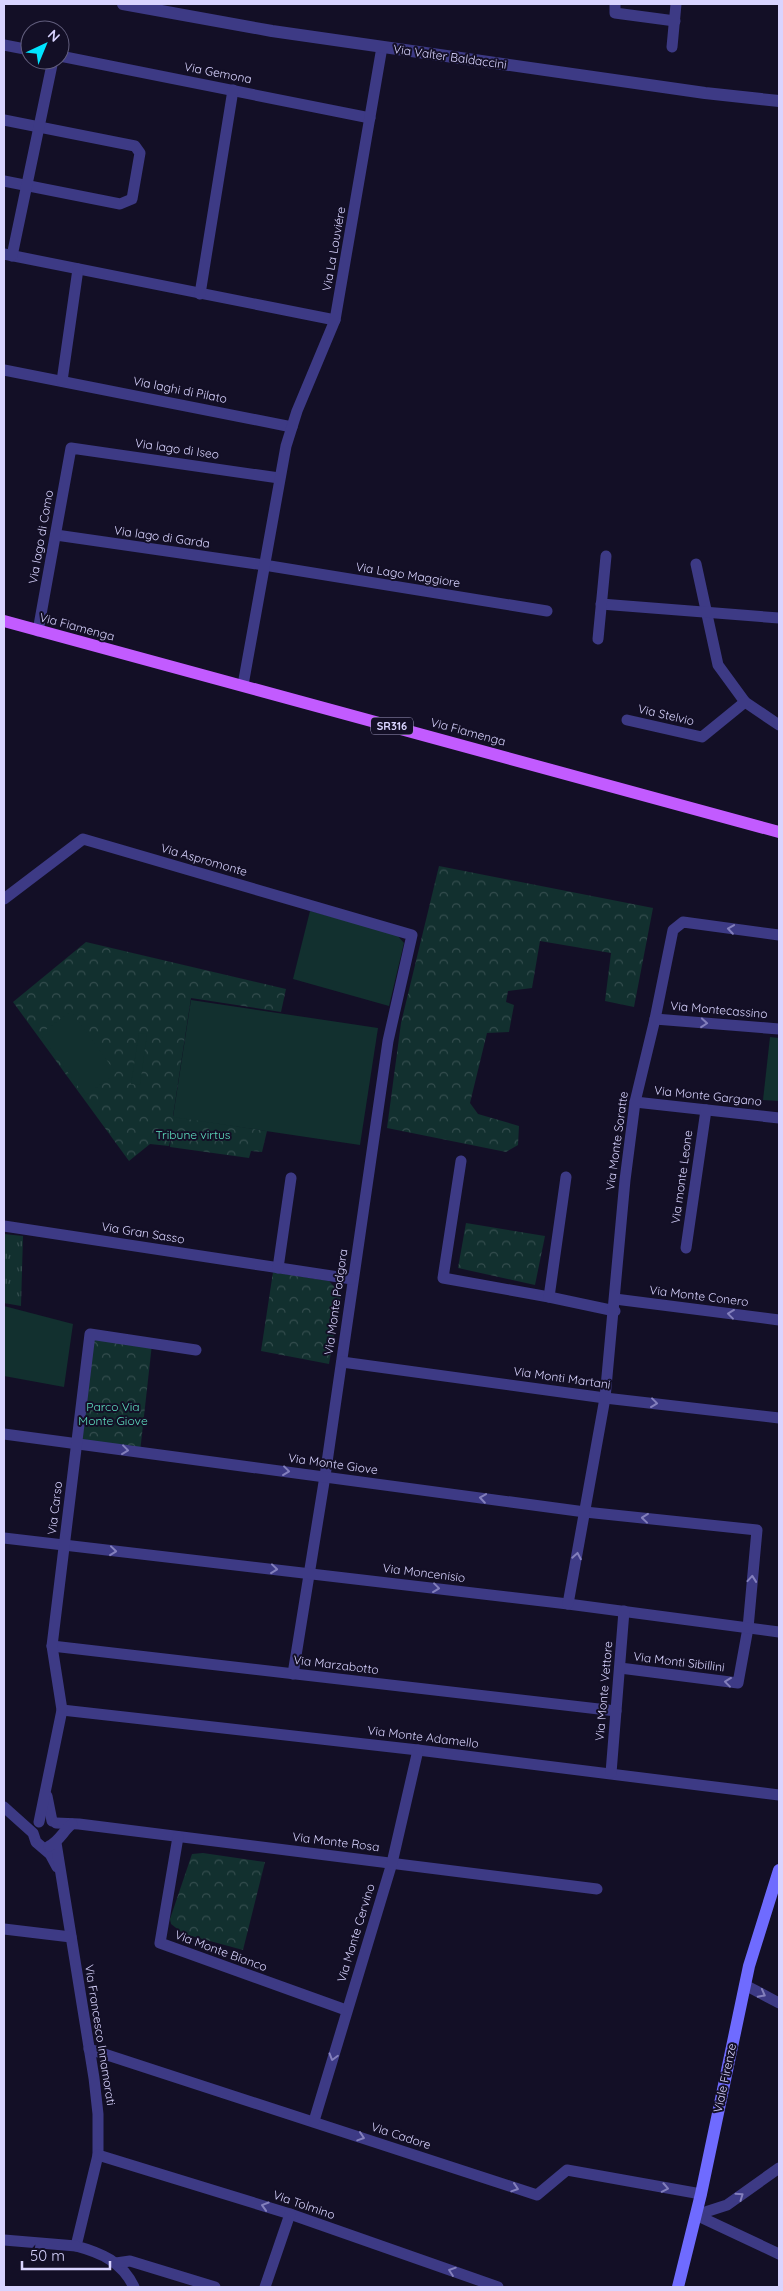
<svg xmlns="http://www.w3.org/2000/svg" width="783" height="2291" font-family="Quicksand,sans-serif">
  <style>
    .grass { fill: url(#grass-tufts) }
    .forest { fill: url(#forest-crowns) }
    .garden { fill: #12302f }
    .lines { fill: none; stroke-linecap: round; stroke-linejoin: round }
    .minor { stroke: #3d3a85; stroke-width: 11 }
    .tertiary { stroke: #3d3a85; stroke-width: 12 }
    .secondary { stroke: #6f6bff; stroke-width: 12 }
    .primary { stroke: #c25bff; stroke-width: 12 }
    .oneway { stroke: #837fbc }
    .labels { text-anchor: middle; stroke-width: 4; stroke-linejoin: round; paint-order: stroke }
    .shield { fill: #130f26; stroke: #9e99be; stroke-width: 1 }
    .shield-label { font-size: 11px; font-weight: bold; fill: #d9d4ff }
    .street-label { font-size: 12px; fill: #d9d4ff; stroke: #130f26 }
    .park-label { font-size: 12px; fill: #5fe0c0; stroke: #130f26 }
  </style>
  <defs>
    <pattern id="grass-tufts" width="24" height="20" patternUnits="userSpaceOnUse" patternTransform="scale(1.25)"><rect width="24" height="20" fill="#12302f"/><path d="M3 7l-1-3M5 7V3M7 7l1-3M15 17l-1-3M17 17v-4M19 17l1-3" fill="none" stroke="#344d4e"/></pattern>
    <pattern id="forest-crowns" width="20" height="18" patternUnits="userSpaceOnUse" patternTransform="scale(1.25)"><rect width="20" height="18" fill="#12302f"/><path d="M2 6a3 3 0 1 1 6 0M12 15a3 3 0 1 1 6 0" fill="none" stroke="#344d4e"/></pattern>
  </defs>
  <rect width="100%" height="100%" fill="#130f26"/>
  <path class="grass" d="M4,1234L23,1236L21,1306L4,1303Z"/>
  <g class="forest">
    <path d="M439,866L653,908L634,1007L605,1001L611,953L540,941L532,988L508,991L506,1002L514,1005L509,1032L487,1033L470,1103L478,1114L519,1126L518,1145L506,1152L387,1128L401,1023Z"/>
    <path d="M86,942L286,989L281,1012L191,998L173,1116L267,1131L262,1152L251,1151L249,1158L170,1147L171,1137L169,1146L150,1144L129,1161L13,1002Z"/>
    <path d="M466,1223L545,1236L535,1285L458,1268Z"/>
    <path d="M273,1272L329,1281L341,1294L329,1364L261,1351Z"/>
    <path d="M90,1334L152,1344L140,1452L77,1444Z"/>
    <path d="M203,1853L265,1862L243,1950L184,1934L171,1924L170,1919L192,1854Z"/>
  </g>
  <g class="garden">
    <path d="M310,911L396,934L404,943L389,1006L293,979Z"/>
    <path d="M191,1000L378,1028L360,1145L173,1117Z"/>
    <path d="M71,1011L116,1073L85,1096L40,1034Z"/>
    <path d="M139,1033L147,1034L140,1085L131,1084Z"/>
    <path d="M770,1037L779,1038V1101L763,1100Z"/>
    <path d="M4,1306L73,1324L64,1387L4,1376Z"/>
  </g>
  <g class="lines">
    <g class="minor">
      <path d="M615,4V13L675,21"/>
      <path d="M4,45L30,50"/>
      <path d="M672,47L676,4"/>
      <path d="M60,56L370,118"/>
      <path d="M4,120L135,146L140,153L132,199L120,204L4,181"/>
      <path d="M4,254L335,320"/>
      <path d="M12,256L53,60"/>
      <path d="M200,294L233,90"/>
      <path d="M4,370L292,427"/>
      <path d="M62,381L78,269"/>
      <path d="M56,535L264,565L547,611"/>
      <path d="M696,564L718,665L745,702L779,725"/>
      <path d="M601,604L779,618"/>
      <path d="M38,631L71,448L279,478"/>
      <path d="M598,639L606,556"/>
      <path d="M243,685L286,446L297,411L335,320L382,47"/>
      <path d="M627,720L702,737L745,702"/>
      <path d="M4,899L83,839L412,935L388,1041L325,1476L293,1674"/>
      <path d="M655,1019L779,1029"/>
      <path d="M635,1102L779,1118"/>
      <path d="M461,1161L443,1278L549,1297L615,1311"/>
      <path d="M4,1226L352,1279"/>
      <path d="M686,1248L706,1110"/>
      <path d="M278,1268L291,1178"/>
      <path d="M549,1297L566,1177"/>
      <path d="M615,1299L779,1320"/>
      <path d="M342,1362L605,1398L779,1418"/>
      <path d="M4,1434L585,1512L757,1530L748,1628L738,1683L620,1668"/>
      <path d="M4,1538L568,1604L779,1632"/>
      <path d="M568,1604L605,1398L625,1180L635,1102L655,1019L673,930L683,922L779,935"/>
      <path d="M52,1646L616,1711"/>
      <path d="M62,1710L418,1750L779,1795"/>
      <path d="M611,1773L624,1611"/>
      <path d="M47,1796L52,1821"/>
      <path d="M4,1807L33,1833L36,1842L50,1854L57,1867"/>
      <path d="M39,1822L62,1710L52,1646L90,1334L196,1350"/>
      <path d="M56,1823L79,1824L597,1889"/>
      <path d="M178,1837L160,1943L346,2010"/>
      <path d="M56,1843L94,2078L98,2114V2155L76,2246C102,2253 122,2262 134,2287"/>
      <path d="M49,1846C59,1842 63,1831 72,1824"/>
      <path d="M4,1929L71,1937"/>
      <path d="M745,1985L779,2003"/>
      <path d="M89,2049L537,2195L567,2170L701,2194"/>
      <path d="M314,2121L392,1863L418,1750"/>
      <path d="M98,2155L290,2214L498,2287"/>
      <path d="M696,2215L727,2205L779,2168"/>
      <path d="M696,2215L779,2254"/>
      <path d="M4,2240L76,2246"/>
      <path d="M116,2263L130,2261L215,2287"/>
      <path d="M265,2287L290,2214"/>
    </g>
    <path class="tertiary" d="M123,4L272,31L705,93L779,101"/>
    <path class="secondary" d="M678,2287L701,2194L749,1966L779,1870"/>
    <path class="primary" d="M4,621L779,832"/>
  </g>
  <defs><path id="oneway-chevron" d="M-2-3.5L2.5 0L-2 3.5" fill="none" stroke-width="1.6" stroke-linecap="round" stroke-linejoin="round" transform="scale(1.25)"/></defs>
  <g class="oneway">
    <use href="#oneway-chevron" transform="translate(731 929) rotate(-172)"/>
    <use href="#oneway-chevron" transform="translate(704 1023) rotate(5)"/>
    <use href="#oneway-chevron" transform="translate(731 1314) rotate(-173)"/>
    <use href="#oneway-chevron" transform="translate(654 1403) rotate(7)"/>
    <use href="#oneway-chevron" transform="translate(125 1450) rotate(7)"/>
    <use href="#oneway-chevron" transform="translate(286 1471) rotate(7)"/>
    <use href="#oneway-chevron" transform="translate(483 1498) rotate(-172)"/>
    <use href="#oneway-chevron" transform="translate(645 1518) rotate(-174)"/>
    <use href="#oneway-chevron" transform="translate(113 1551) rotate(6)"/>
    <use href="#oneway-chevron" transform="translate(577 1556) rotate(-80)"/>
    <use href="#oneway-chevron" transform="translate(274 1569) rotate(6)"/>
    <use href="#oneway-chevron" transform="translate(752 1579) rotate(-85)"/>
    <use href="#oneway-chevron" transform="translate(436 1588) rotate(7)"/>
    <use href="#oneway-chevron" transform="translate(728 1682) rotate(-173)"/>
    <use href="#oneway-chevron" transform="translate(762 1994) rotate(28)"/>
    <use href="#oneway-chevron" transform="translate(333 2057) rotate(106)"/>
    <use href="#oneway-chevron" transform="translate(361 2137) rotate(18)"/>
    <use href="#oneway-chevron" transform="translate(515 2188) rotate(18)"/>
    <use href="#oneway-chevron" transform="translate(665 2188) rotate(11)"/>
    <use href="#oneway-chevron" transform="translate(740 2196) rotate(-35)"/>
    <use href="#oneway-chevron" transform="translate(265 2206) rotate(-163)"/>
    <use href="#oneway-chevron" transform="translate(452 2271) rotate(-161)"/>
  </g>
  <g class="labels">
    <rect class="shield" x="371" y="717.5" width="42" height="17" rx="4"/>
    <g class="shield-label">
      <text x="392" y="730">SR316</text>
    </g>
    <g class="street-label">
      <text transform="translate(450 57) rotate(8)" y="4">Via Valter Baldaccini</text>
      <text transform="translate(218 73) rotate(11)" y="4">Via Gemona</text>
      <text transform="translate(334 249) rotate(-80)" y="4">Via La Louviére</text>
      <text transform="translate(180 390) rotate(11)" y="4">Via laghi di Pilato</text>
      <text transform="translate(177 449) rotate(8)" y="4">Via lago di Iseo</text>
      <text transform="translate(41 537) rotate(-80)" y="4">Via lago di Como</text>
      <text transform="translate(162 537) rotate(8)" y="4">Via lago di Garda</text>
      <text transform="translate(408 575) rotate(9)" y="4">Via Lago Maggiore</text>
      <text transform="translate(77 627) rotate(15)" y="4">Via Fiamenga</text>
      <text transform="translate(666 715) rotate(13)" y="4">Via Stelvio</text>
      <text transform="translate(468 732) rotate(15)" y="4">Via Fiamenga</text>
      <text transform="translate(204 860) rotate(16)" y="4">Via Aspromonte</text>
      <text transform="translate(719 1010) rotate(5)" y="4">Via Montecassino</text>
      <text transform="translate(708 1096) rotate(6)" y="4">Via Monte Gargano</text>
      <text transform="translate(617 1141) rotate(-82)" y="4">Via Monte Soratte</text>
      <text transform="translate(682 1177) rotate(-82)" y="4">Via monte Leone</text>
      <text transform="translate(143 1233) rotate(9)" y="4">Via Gran Sasso</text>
      <text transform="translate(699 1296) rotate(7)" y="4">Via Monte Conero</text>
      <text transform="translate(336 1302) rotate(-82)" y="4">Via Monte Podgora</text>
      <text transform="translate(562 1378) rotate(8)" y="4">Via Monti Martani</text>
      <text transform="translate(333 1464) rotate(8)" y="4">Via Monte Giove</text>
      <text transform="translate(55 1508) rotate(-83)" y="4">Via Carso</text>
      <text transform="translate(424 1573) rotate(7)" y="4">Via Moncenisio</text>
      <text transform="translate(679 1662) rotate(7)" y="4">Via Monti Sibillini</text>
      <text transform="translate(336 1665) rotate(7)" y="4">Via Marzabotto</text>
      <text transform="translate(604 1691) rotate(-85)" y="4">Via Monte Vettore</text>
      <text transform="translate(423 1737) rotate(7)" y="4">Via Monte Adamello</text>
      <text transform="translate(336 1842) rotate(7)" y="4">Via Monte Rosa</text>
      <text transform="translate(356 1933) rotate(-73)" y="4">Via Monte Cervino</text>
      <text transform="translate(221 1951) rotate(20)" y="4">Via Monte Bianco</text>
      <text transform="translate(100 2035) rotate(81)" y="4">Via Francesco Innamorati</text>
      <text transform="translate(725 2078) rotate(-78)" y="4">Viale Firenze</text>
      <text transform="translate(401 2136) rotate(18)" y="4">Via Cadore</text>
      <text transform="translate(304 2205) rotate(19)" y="4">Via Tolmino</text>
    </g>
    <g class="park-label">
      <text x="193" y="1139">Tribune virtus</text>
      <text x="113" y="1411">Parco Via<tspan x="113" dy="14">Monte Giove</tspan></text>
    </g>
  </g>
  <rect width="783" height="2291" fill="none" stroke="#d9d4ff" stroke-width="10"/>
  <g transform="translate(45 45) rotate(44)"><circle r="24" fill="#130f26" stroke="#625e7d"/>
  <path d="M0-4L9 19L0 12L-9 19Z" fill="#00e5ff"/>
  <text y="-8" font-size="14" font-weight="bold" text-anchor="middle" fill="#d9d4ff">N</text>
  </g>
  <path d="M22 2261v8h88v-8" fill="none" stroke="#d9d4ff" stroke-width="2.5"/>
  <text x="30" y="2261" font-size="15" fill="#d9d4ff" stroke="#130f26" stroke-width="4" paint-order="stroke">50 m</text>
</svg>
